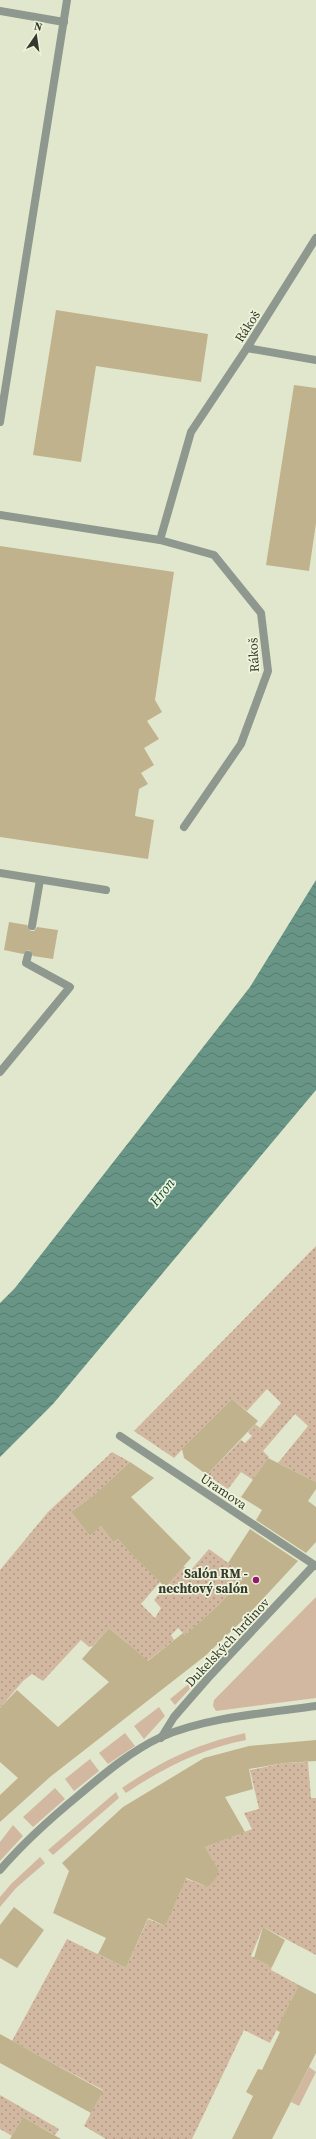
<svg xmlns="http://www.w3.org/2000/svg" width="316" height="2139" font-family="'Source Serif 4',serif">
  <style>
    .grass { fill: #d3b8a1 }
    .garden { fill: url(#garden-dots) }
    .water { fill: url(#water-waves) }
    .building { fill: #c0b28c }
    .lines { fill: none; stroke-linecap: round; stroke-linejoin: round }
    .service { stroke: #8f988f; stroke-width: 8 }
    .minor { stroke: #8f988f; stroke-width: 8 }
    .poi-dot { fill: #971870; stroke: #eef4da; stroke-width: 1.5 }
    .labels { text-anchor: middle; stroke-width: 3.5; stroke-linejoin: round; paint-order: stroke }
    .street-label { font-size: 13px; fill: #35382d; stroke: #eef4da }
    .poi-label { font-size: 13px; font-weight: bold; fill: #35382d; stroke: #eef4da; text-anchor: end }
    .water-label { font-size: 14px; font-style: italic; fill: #044637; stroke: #eef4da }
  </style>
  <defs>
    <pattern id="garden-dots" width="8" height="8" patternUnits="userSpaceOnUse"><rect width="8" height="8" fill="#d3b8a1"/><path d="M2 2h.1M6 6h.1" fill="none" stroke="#ac9784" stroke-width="1.8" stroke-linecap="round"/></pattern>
    <pattern id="water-waves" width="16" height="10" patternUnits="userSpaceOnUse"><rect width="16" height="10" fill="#689586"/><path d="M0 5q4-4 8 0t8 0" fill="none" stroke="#567b6e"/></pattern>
  </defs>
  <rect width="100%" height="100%" fill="#e1e7cd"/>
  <g class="grass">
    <path d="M316,1597V1698L216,1711L213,1706L214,1700Z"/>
    <path d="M212,1665L175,1705L170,1699Z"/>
    <path d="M159,1707L165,1716L144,1739L134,1726Z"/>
    <path d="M125,1733L135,1746L108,1764L99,1753Z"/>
    <path d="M245,1733L246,1740C201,1749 163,1768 126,1793L122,1788C163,1760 197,1744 245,1733Z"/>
    <path d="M90,1759L99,1771L74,1791L65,1779Z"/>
    <path d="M55,1788L65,1799L33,1827L23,1817Z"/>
    <path d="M116,1792L119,1798L53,1855L48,1850Z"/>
    <path d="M13,1825L23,1836L0,1861V1842Z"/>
    <path d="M40,1857L45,1863L16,1888L0,1907V1897L11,1884Z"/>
    <path d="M309,2067L316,2072L299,2106L291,2102Z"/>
  </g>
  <g class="garden">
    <path d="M316,1246V1482L278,1463L308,1426L295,1414L263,1451L269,1457L253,1480L241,1472L228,1489L207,1475L241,1440L245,1443L252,1436L248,1432L255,1424L260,1428L281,1403L267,1389L247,1411L232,1399L174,1458L134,1431Z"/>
    <path d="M112,1452L130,1462L94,1495L71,1512L90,1536L101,1526L113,1542L118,1539L130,1553L160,1582L141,1604L155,1618L161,1608L154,1600L166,1585L177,1561L190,1571L209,1549L246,1576L224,1601L185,1635L178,1628L171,1635L174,1640L125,1679L127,1643L109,1628L93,1646L89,1647L81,1640L43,1681L32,1674L23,1681L0,1708V1570L48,1512Z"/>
    <path d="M308,1762L311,1798H316V1955L263,1927L251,1956L272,1967L271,1970L299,1985L270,2043L244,2030L192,2139H106L84,2126L103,2090L12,2041L67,1939L126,1968L148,1919L165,1926L181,1877L208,1887L219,1870L205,1847L252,1829L244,1813L259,1809L250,1770L284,1763Z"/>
    <path d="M0,2095L59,2129L55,2135L23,2117L12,2136L0,2129Z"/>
  </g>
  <path class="water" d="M316,880V1090L53,1404L0,1457V1303L15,1288L250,987Z"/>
  <g class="building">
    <path d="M56,310L208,334L201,382L96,366L81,462L33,455Z"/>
    <path d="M294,385L316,388V523L309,571L266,565Z"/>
    <path d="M0,546L174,572L155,700L162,712L147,721L159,739L144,748L154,765L141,773L148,784L139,789L135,816L154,820L148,859L0,837Z"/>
    <path d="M9,922L27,925L31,931H34L37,927L58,930L53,959L33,956L29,950L23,954L4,950Z"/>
    <path d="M232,1399L258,1421L207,1475L184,1458L182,1449Z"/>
    <path d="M268,1458L316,1482V1489L308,1501L316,1507V1542L306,1553L256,1520L262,1510L241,1497Z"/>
    <path d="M130,1462L154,1478L131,1497L191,1558L165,1587L130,1553L118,1539L113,1542L101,1526L90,1536L71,1512L94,1495Z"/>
    <path d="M250,1529L298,1561L245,1618L205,1656L50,1777L0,1822V1795L18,1778L0,1762V1708L17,1690L58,1727L109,1682L82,1659L109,1628L148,1661L183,1633L185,1635L219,1605L246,1576L228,1563Z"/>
    <path d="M316,1740V1761L284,1763L249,1769L253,1789L225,1797L245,1832L205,1847L219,1870L216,1878L208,1887L186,1878L165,1926L148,1918L126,1968L98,1954L106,1938L53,1913L69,1871L62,1863L123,1807L204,1758L249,1746Z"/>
    <path d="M14,1907L44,1930L17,1968L0,1958V1925Z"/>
    <path d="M263,1927L285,1940L272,1967L254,1958Z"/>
    <path d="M299,1985L316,1994V2053L272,2139H232L253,2096L246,2092L258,2069L262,2070L280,2032L276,2030Z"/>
    <path d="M0,2034L103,2091L91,2113L0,2063Z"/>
    <path d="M23,2117L61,2139H10Z"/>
  </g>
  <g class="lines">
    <g class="service">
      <path d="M0,11L64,22"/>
      <path d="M247,348L316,360"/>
      <path d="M0,422L67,0"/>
      <path d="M0,515L160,540L214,555L261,613L268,671L241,744L184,827"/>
      <path d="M160,540L191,432L247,348L316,238"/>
      <path d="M0,873L106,890"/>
      <path d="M32,926L40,880"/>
      <path d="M0,1072L70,987L26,963L28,955"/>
    </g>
    <g class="minor">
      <path d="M120,1436L316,1566"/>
      <path d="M161,1738L174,1717L208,1678L314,1565"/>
      <path d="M0,1870C24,1842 51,1818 79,1795C105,1773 131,1751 161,1737C207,1717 267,1713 316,1706"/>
    </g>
  </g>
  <circle class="poi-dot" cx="256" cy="1580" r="4"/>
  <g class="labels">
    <g class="street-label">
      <text transform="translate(247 326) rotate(-57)" y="5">Rákoš</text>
      <text transform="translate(253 655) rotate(-93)" y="5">Rákoš</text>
      <text transform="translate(224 1491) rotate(34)" y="5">Uramova</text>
      <text transform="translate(227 1642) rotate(-47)" y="5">Dukelských hrdinov</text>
    </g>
    <g class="poi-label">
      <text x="248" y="1578">Salón RM -<tspan x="248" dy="15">nechtový salón</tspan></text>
    </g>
    <g class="water-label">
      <text transform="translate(162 1192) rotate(-52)" y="5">Hron</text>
    </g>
  </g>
  <g transform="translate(36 36) rotate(13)" stroke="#eef4da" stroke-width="3" paint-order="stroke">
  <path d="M0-3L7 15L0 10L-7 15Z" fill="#35382d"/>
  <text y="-6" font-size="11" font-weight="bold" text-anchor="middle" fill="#35382d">N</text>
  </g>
</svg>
